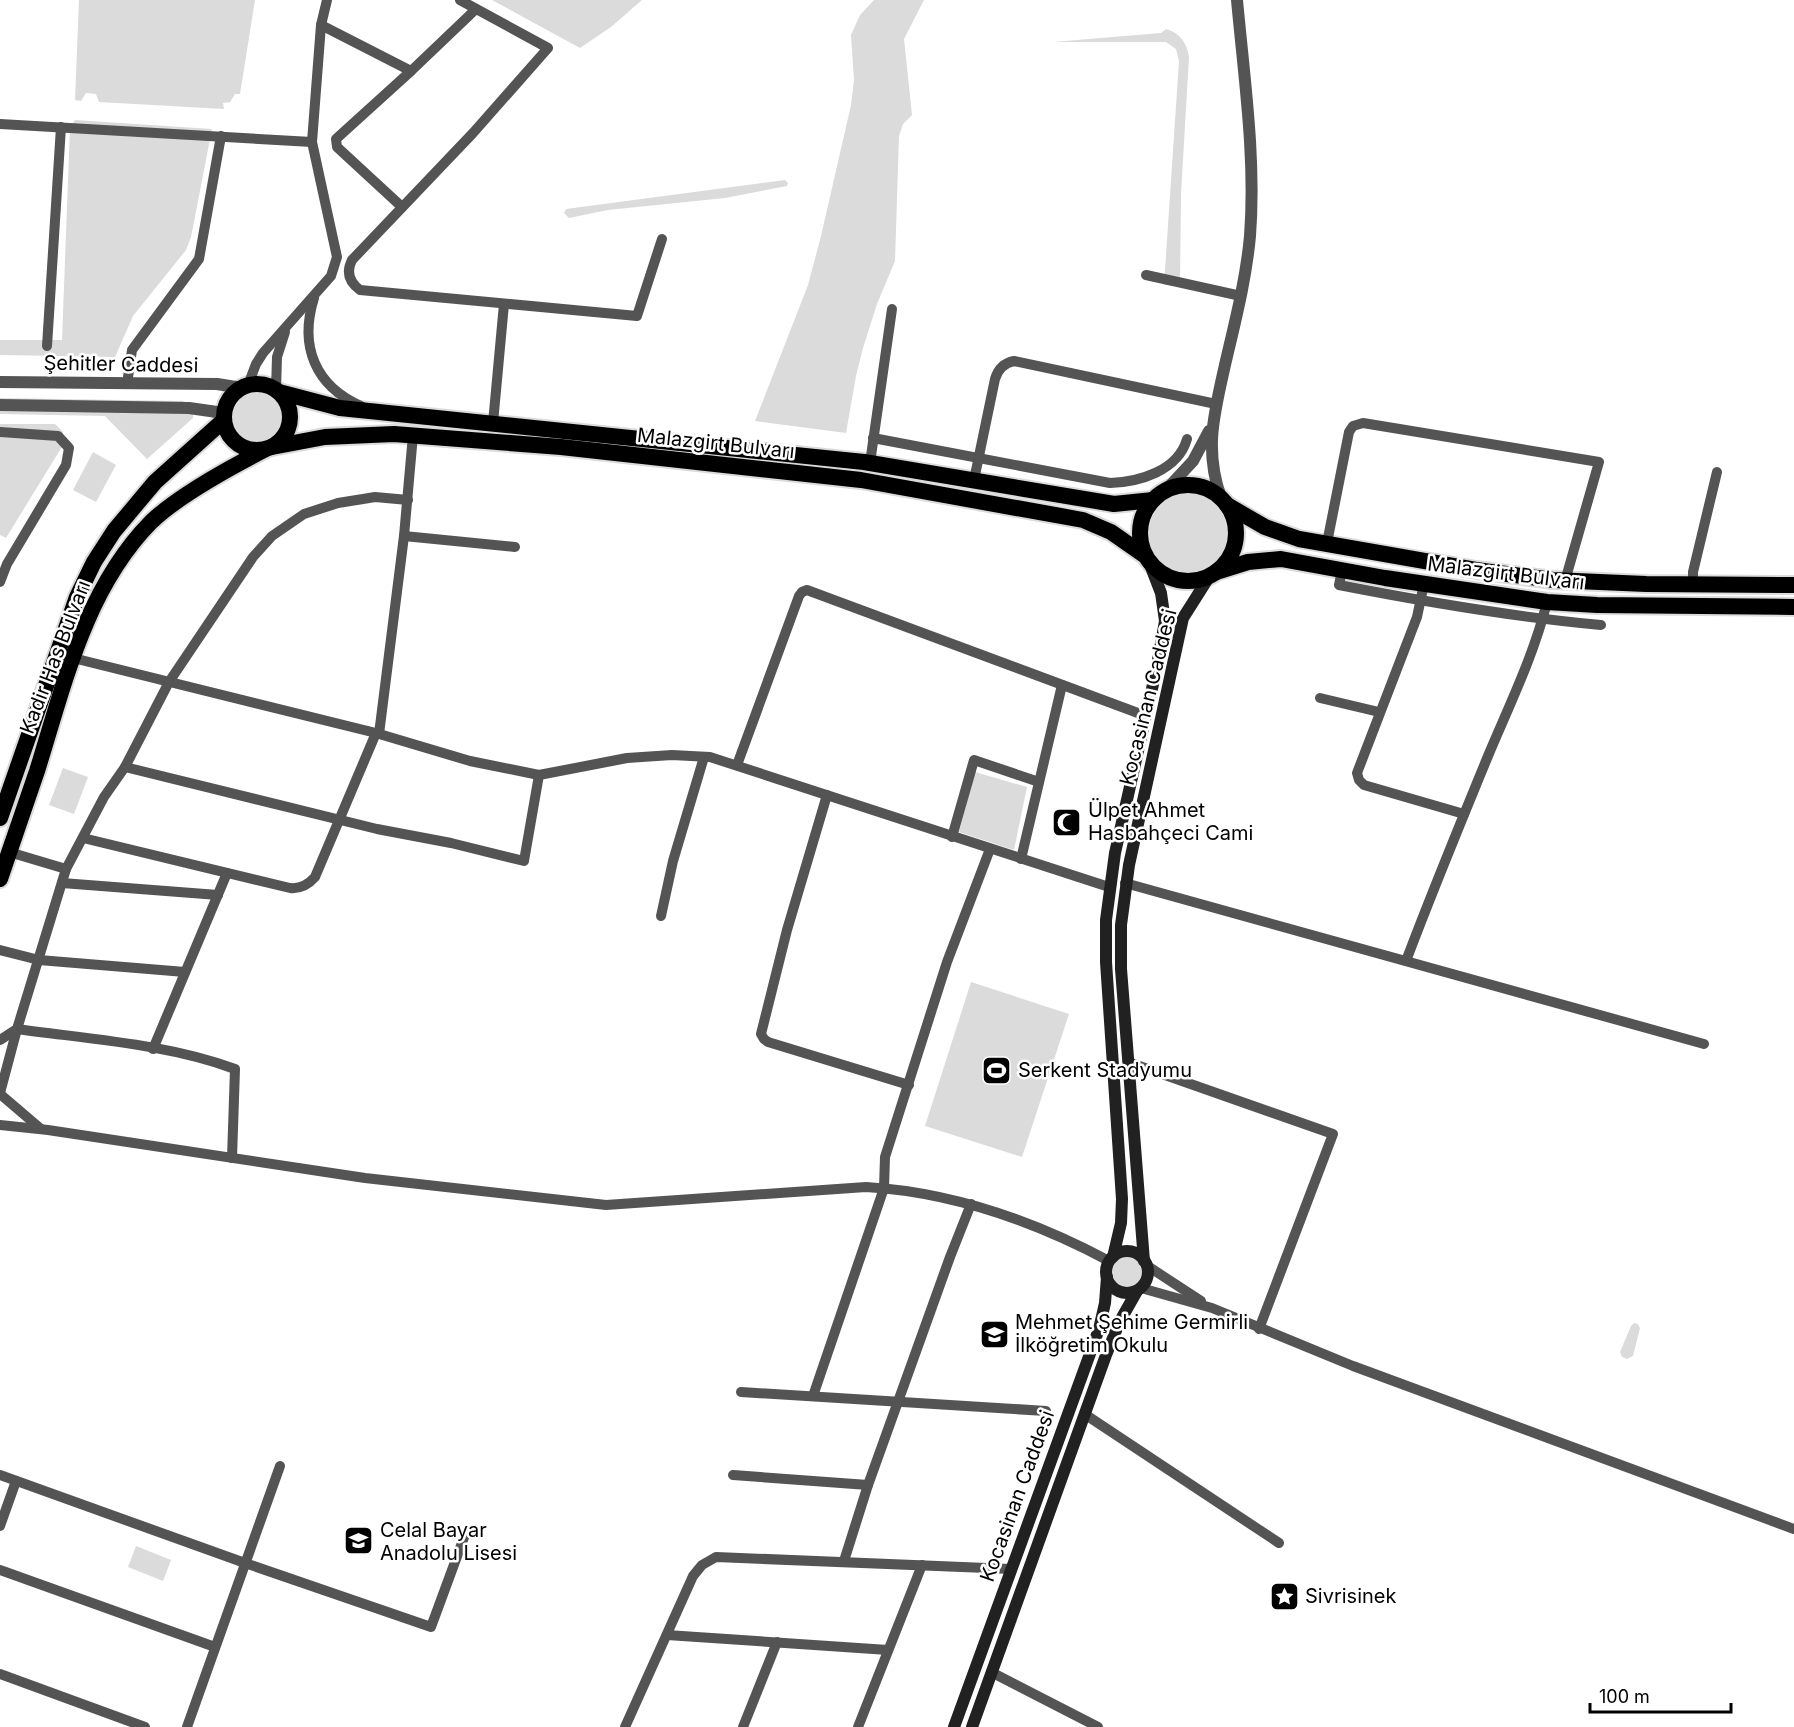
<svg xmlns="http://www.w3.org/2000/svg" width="1794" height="1727" font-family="Inter,sans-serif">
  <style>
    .green { fill: #dbdbdb }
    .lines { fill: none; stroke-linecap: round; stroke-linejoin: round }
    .trunk-casing { stroke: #dbdbdb; stroke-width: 20 }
    .minor { stroke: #545454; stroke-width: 10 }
    .tertiary { stroke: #545454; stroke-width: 12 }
    .secondary { stroke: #212121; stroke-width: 12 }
    .trunk { stroke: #000; stroke-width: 16 }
    .labels { text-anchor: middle; stroke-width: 5; stroke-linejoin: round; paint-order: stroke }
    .street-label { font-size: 20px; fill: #000; stroke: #fff }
    .poi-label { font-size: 20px; fill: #000; stroke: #fff; text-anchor: start }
  </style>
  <rect width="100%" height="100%" fill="#fff"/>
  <g class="green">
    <path d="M79,0H255L240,94H235L230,102L223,103L224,109L99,102L96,94L86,93L81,101L75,100Z"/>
    <path d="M492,0H642L611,27L580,48Z"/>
    <path d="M874,0H924L904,39L912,115L903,124L899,136L895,261L877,304L863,348L856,376L846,433L755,421L808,285L821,236L851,105L854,80L851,35L860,15Z"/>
    <path d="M1166,29C1180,33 1187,43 1189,57L1181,194L1180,286L1164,285L1179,61L1176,49L1166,42H1053L1161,33Z"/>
    <path d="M75,120L212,129L191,237L186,250L133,316L115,357L0,355V340H62L70,127Z"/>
    <path d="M785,180L788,183L787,186L725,198L608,210L569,218L564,213L566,209Z"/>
    <circle cx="257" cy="417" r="26"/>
    <path d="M0,398L183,401L193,411V418L147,459L105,416L0,414Z"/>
    <path d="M0,424H55L63,432V445L6,538L0,535Z"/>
    <path d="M93,452L116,465L96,502L73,490Z"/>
    <circle cx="1188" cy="533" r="40"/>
    <path d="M63,768L88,777L74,814L49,805Z"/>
    <path d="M975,772L1027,787L1014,850L959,832Z"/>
    <path d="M971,982L1069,1014L1022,1157L925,1126Z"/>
    <circle cx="1127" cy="1272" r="16"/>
    <path d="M1634,1323L1638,1324L1640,1328L1633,1356L1627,1359L1622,1357L1620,1352L1631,1326Z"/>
    <path d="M136,1546L171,1560L163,1581L128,1567Z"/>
  </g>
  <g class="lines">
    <defs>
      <g id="trunk">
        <circle cx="257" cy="417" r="33"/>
        <path d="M279,392L340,408L864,462L1114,504L1153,500"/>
        <path d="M272,447L325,437L394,434L561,447L861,480L1083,520L1111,532L1144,555"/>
        <circle cx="1188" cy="533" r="48"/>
        <path d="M1227,505L1265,527L1299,539L1476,570L1553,580L1646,584L1794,585"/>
        <path d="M1216,572L1248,562L1281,559L1385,578L1547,602L1597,605L1794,607"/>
        <path d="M0,818L77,597L94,562L114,531L155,482L224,420"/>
        <path d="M0,879C12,843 25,807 37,771C64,685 85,589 151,522C179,495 231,467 266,449"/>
      </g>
    </defs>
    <use href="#trunk" class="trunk-casing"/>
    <g class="minor">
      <path d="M460,0L548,48L473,133L352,260C346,272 349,282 360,290L637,316L662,239"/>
      <path d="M321,25L411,71"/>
      <path d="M0,124L312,142"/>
      <path d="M402,207L337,147L336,139L411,71L476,9"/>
      <path d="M1146,275L1241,296"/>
      <path d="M314,298C299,346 315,386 361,406"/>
      <path d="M47,346L61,127"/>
      <path d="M127,384L132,350L199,259L221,136"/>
      <path d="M248,385L256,364L263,353L331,276L337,257L312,142L321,25L327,0"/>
      <path d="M276,390L277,357L285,332"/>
      <path d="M493,423L504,304"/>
      <path d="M0,432L58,436L69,448L66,465L7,564L0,582"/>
      <path d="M873,438L1110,483C1139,482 1178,471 1187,439"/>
      <path d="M870,463L892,309"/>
      <path d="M974,480L995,379C998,369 1004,363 1014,361L1216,404"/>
      <path d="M404,536L515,547"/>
      <path d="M1327,543L1349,432L1353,426L1363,423L1599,462L1565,581"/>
      <path d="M1342,570L1339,585C1426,602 1513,617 1601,625"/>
      <path d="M1424,584L1417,617L1357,773L1359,780L1364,785L1464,814"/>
      <path d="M1693,585V572L1717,472"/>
      <path d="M73,658L376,733L470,761L539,775L627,758L672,755L710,757L1109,887"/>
      <path d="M1320,698L1379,712"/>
      <path d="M379,734L404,536L413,435"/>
      <path d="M737,765L799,596L802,592L807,590L1146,716"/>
      <path d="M125,767L377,829L451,843L524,861L539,775"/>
      <path d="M827,795L787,930L761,1034L764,1039L768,1042L909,1085"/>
      <path d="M952,837L974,760L1039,782"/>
      <path d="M83,838L290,888C300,889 308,885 315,877L376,733"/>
      <path d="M9,852L66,869"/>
      <path d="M1021,859L1062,685"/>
      <path d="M62,883L218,895"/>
      <path d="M1125,883L1704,1044"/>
      <path d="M661,916L673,861L704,757"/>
      <path d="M0,950L39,960L185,972"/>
      <path d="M1406,961C1432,892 1460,824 1488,756C1509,706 1534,655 1547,602"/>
      <path d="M0,1040L17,1029L66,869L104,797L125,767L169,682L253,557L272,536L304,514L338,503L363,499L375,497L408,500"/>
      <path d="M153,1049L227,873"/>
      <path d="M1128,1062L1333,1134L1259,1329"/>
      <path d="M0,1093L17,1029C88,1039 168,1044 235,1069L232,1158"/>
      <path d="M0,1094L41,1129"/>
      <path d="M0,1125L48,1130L365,1178L606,1205L866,1187C952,1192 1034,1221 1109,1261"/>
      <path d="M1146,1265L1201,1301"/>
      <path d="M1141,1288L1212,1308L1353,1366L1794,1529"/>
      <path d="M741,1392L1046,1411"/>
      <path d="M813,1396L884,1188L885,1157L947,962L990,849"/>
      <path d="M1086,1415L1279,1543"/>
      <path d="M0,1475L245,1563L431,1627L466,1532"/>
      <path d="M733,1475L868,1485"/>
      <path d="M0,1526L16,1481"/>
      <path d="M844,1561L868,1485L950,1257L971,1204"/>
      <path d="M0,1570L215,1647"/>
      <path d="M667,1635L888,1650"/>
      <path d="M991,1672L1098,1727"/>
      <path d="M0,1674L145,1727"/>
      <path d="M187,1727L280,1466"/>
      <path d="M625,1727L693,1576L702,1565L716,1557L1011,1569"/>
      <path d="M743,1727L777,1642"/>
      <path d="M858,1727L922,1565"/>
    </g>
    <g class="tertiary">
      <path d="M0,382L217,384L242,388"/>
      <path d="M0,405L189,408L224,413"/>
      <path d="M1166,490L1193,461L1209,431"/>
      <path d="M1221,498C1204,450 1214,414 1225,365C1235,322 1246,280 1250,236C1256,158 1244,77 1237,0"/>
    </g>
    <g class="secondary">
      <circle cx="1127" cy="1272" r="21"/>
      <path d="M1113,1257L1121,1223L1122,1199L1106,962V920L1115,853L1156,671L1165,621L1161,593L1149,562"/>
      <path d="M1144,1261L1121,969V925L1129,865L1183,618L1209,577"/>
      <path d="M954,1727L1099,1329L1105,1303L1107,1277"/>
      <path d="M972,1727L1106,1355L1120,1321L1137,1291"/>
    </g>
    <use href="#trunk" class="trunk"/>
  </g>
  <defs>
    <symbol id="mosque-square" viewBox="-11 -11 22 22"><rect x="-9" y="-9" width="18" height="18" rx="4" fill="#000" stroke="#fff"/><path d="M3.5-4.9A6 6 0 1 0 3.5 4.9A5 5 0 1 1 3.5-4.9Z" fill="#fff"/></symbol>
    <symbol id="stadium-square" viewBox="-11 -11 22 22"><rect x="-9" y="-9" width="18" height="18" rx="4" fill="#000" stroke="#fff"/><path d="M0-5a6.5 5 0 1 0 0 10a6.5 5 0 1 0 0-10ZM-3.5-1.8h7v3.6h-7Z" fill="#fff"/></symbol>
    <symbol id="school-square" viewBox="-11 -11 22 22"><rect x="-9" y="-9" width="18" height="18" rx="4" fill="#000" stroke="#fff"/><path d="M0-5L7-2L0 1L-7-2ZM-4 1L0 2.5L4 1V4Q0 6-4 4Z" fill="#fff"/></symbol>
    <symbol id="sight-square" viewBox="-11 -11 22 22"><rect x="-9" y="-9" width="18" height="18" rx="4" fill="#000" stroke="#fff"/><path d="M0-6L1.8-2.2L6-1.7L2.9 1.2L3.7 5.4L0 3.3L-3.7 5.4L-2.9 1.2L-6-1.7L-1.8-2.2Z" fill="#fff"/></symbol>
  </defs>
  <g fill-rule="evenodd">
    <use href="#mosque-square" x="1050" y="806" width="33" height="33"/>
    <use href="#stadium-square" x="980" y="1054" width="33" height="33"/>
    <use href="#school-square" x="978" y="1318" width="33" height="33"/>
    <use href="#school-square" x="342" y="1524" width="33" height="33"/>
    <use href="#sight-square" x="1268" y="1580" width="33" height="33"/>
  </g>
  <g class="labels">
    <g class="street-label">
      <text transform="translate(121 364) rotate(1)" y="7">Şehitler Caddesi</text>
      <text transform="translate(716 443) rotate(6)" y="7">Malazgirt Bulvarı</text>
      <text transform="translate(1506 573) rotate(7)" y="7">Malazgirt Bulvarı</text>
      <text transform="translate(55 657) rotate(-69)" y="7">Kadir Has Bulvarı</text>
      <text transform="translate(1148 697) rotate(-76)" y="7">Kocasinan Caddesi</text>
      <text transform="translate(1017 1496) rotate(-70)" y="7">Kocasinan Caddesi</text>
    </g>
    <g class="poi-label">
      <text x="1088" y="817">Ülpet Ahmet<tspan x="1088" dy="23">Hasbahçeci Cami</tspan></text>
      <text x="1018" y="1077">Serkent Stadyumu</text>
      <text x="1015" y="1329">Mehmet Şehime Germirli<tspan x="1015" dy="23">İlköğretim Okulu</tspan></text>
      <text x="380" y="1537">Celal Bayar<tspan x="380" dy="23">Anadolu Lisesi</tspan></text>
      <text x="1305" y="1603">Sivrisinek</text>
    </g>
  </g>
  <path d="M1590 1703v9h141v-9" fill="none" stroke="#000000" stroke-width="3"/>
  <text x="1599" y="1703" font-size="18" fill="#000000" stroke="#ffffff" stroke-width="4.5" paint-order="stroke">100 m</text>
</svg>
